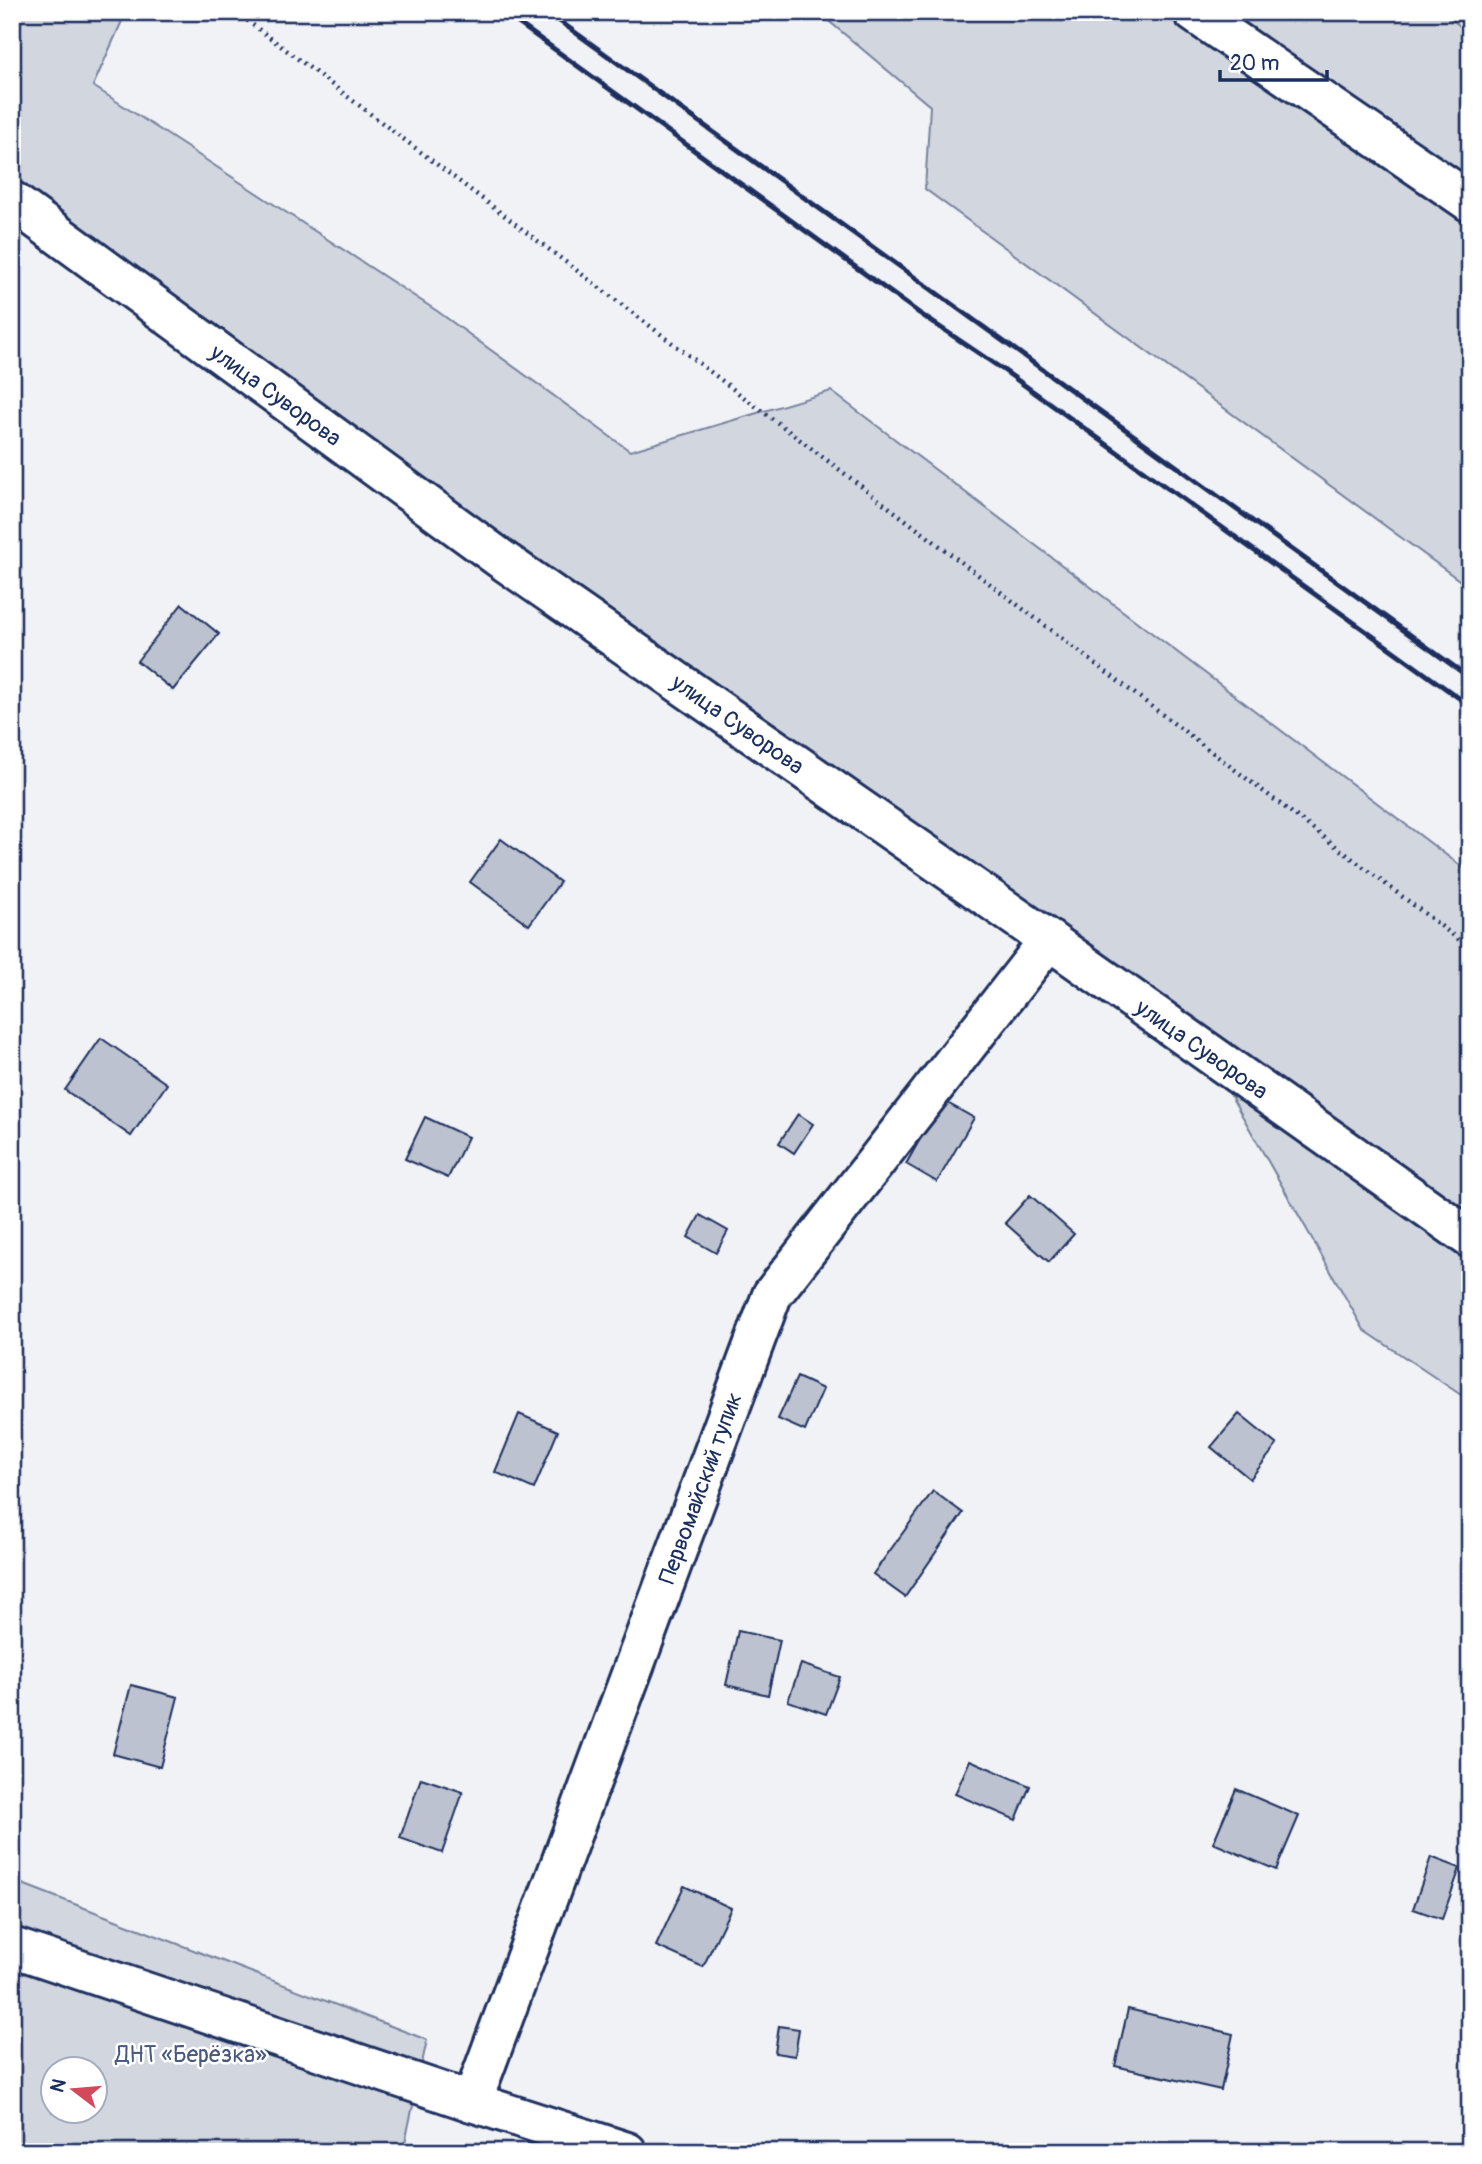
<svg xmlns="http://www.w3.org/2000/svg" width="1482" height="2164" font-family="Pangolin,sans-serif">
  <style>
    .green { fill: #d2d6df; stroke: #76829e; stroke-width: 2; fill-rule: evenodd }
    .building { fill: #bcc2d0; stroke: #1b2f5e; stroke-width: 2 }
    .lines { fill: none; stroke-linecap: round; stroke-linejoin: round }
    .minor-casing { stroke: #1b2f5e; stroke-width: 44 }
    .path { stroke: #1b2f5e; stroke-width: 4.5; stroke-dasharray: 2 5; stroke-linecap: butt }
    .minor { stroke: #fff; stroke-width: 38 }
    .rail { stroke: #1b2f5e; stroke-width: 5 }
    .labels { text-anchor: middle; stroke-width: 5; stroke-linejoin: round; paint-order: stroke }
    .street-label { font-size: 23px; fill: #1b2f5e; stroke: #fff }
    .park-label { font-size: 23px; fill: #49597e; stroke: #fff }
  </style>
  <rect width="100%" height="100%" fill="#f1f2f5"/>
  <filter id="ink" filterUnits="userSpaceOnUse"><feTurbulence type="fractalNoise" baseFrequency=".0143" numOctaves="2"/><feDisplacementMap in="SourceGraphic" scale="14" xChannelSelector="R" yChannelSelector="G"/><feConvolveMatrix kernelMatrix="1 2 1 2 8 2 1 2 1" color-interpolation-filters="sRGB"/></filter>
  <g filter="url(#ink)">
    <g class="green">
      <path d="M12,12H126L93,86L437,311L630,451L831,391L1470,873V1401L1364,1330L1215,1068L12,185Z"/>
      <path d="M818,12H1441L1470,33V588L925,189L930,106Z"/>
      <path d="M12,1880L427,2040L403,2152H12ZM52,2070H94V2112H52Z"/>
    </g>
    <g class="building">
      <path d="M12,402L22,409L12,422Z"/>
      <path d="M182,604L219,634L173,690L137,661Z"/>
      <path d="M501,839L560,882L529,925L470,882Z"/>
      <path d="M101,1038L167,1084L131,1136L65,1090Z"/>
      <path d="M942,1100L974,1118L937,1182L906,1164Z"/>
      <path d="M798,1114L813,1124L794,1153L779,1143Z"/>
      <path d="M425,1117L468,1137L448,1178L405,1159Z"/>
      <path d="M1030,1195L1074,1234L1049,1262L1005,1223Z"/>
      <path d="M700,1215L728,1231L716,1253L688,1237Z"/>
      <path d="M797,1377L823,1389L805,1431L778,1419Z"/>
      <path d="M519,1414L558,1431L534,1489L495,1472Z"/>
      <path d="M1239,1414L1277,1445L1250,1479L1211,1447Z"/>
      <path d="M933,1491L963,1513L905,1597L873,1574Z"/>
      <path d="M738,1631L780,1640L768,1695L726,1685Z"/>
      <path d="M801,1664L840,1677L826,1714L788,1701Z"/>
      <path d="M131,1685L178,1697L160,1767L113,1754Z"/>
      <path d="M970,1760L1030,1786L1016,1820L955,1794Z"/>
      <path d="M421,1778L463,1792L442,1853L400,1838Z"/>
      <path d="M1236,1789L1299,1816L1276,1870L1213,1843Z"/>
      <path d="M1431,1857L1460,1868L1442,1919L1413,1909Z"/>
      <path d="M684,1886L731,1908L703,1967L656,1946Z"/>
      <path d="M1128,2009L1233,2034L1221,2090L1115,2066Z"/>
      <path d="M779,2026L799,2029L795,2056L775,2053Z"/>
    </g>
    <g class="lines">
      <defs>
        <g id="minor">
          <path d="M1193,12L1470,202"/>
          <path d="M12,201L501,559L1049,940L1470,1238"/>
          <path d="M12,1947L472,2102L627,2152"/>
          <path d="M472,2102L772,1295L1049,940"/>
        </g>
      </defs>
      <use href="#minor" class="minor-casing"/>
      <path class="path" d="M236,12L1470,948"/>
      <use href="#minor" class="minor"/>
      <g class="rail">
        <path d="M503,12L919,313L1002,369L1470,706"/>
        <path d="M547,12L1470,678"/>
      </g>
    </g>
  </g>
  <g class="labels">
    <g class="street-label">
      <text transform="translate(276 395) rotate(36)" y="8">улица Суворова</text>
      <text transform="translate(738 724) rotate(35)" y="8">улица Суворова</text>
      <text transform="translate(1202 1049) rotate(35)" y="8">улица Суворова</text>
      <text transform="translate(700 1488) rotate(-70)" y="8">Первомайский тупик</text>
    </g>
    <g class="park-label">
      <text x="191" y="2062">ДНТ «Берёзка»</text>
    </g>
  </g>
  <rect width="1482" height="2164" fill="none" stroke="#fff" stroke-width="42"/>
  <rect x="21" y="21" width="1440" height="2122" fill="none" stroke="#1b2f5e" stroke-width="2.5" filter="url(#ink)"/>
  <g transform="translate(74 2090) rotate(286)"><circle r="33" fill="#ffffff" stroke="#a4acbf" stroke-width="2"/>
  <path d="M0-5L12 26L0 18L-12 26Z" fill="#d1495b"/>
  <text y="-10" font-size="19" font-weight="bold" text-anchor="middle" fill="#1b2f5e">N</text>
  </g>
  <path d="M1220 70v10h107v-10" fill="none" stroke="#1b2f5e" stroke-width="3.5"/>
  <text x="1230" y="70" font-size="21" fill="#1b2f5e" stroke="#ffffff" stroke-width="5" paint-order="stroke">20 m</text>
</svg>
